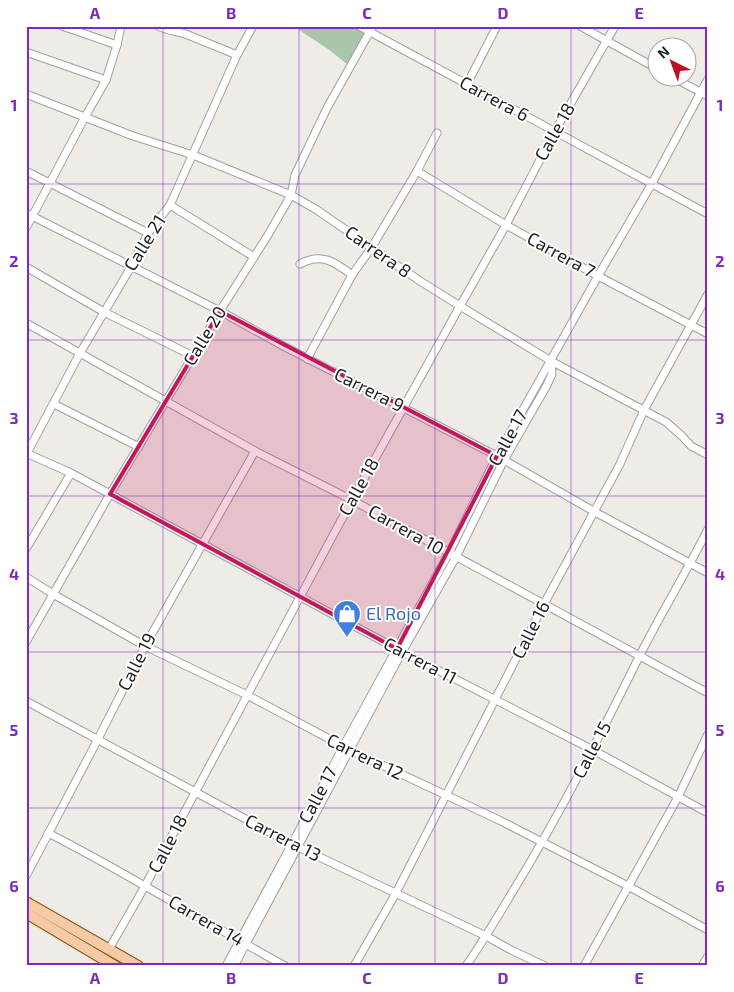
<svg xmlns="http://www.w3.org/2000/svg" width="734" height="992" font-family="'Exo 2',sans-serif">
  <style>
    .cemetery { fill: #a9c6ab }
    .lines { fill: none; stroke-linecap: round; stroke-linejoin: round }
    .street-casing { stroke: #a0a0a0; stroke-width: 9 }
    .primary-casing { stroke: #8e560c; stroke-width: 12 }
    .street { stroke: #fff; stroke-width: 7 }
    .primary { stroke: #f4cba6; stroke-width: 10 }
    .marked { fill: #c2185b; fill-opacity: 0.2; stroke: #c2185b; stroke-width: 4; stroke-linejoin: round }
    .grid { fill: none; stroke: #7b2cbf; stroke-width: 1; stroke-opacity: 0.55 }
    .labels { text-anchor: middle; stroke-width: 4; stroke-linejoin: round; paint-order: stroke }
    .street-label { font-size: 18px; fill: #1f1f1f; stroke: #fff }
    .shop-label { font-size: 18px; fill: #366cbe; stroke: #fff; text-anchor: start }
    .neatline { fill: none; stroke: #7b2cbf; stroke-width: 2 }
    .grid-label { font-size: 16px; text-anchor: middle; font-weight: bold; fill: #7b2cbf }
  </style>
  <rect width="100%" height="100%" fill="#efebe6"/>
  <path class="cemetery" d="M293,26H369L347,64L328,49Z"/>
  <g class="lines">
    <defs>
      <g id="street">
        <path d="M62,26L117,45"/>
        <path d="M158,26C168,31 178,31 188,35L237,55"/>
        <path d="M359,26L708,214"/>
        <path d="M580,26L656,68"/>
        <path d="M26,52L106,80"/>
        <path d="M674,78L708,96"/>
        <path d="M467,84L497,26"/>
        <path d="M26,94L133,136L193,155L291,195L317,210L420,281L460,306L551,361L666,422L682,436L691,446L708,455"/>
        <path d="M26,171L148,233"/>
        <path d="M417,171L506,225L598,276L708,334"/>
        <path d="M170,205L254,257"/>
        <path d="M26,213L220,311L287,348L497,456L595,512L708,573"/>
        <path d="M26,228L85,117L106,80L117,45L121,26"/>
        <path d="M300,264C321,252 335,262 352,275"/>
        <path d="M26,267L104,312L193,356"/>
        <path d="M26,323L255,451L352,500L708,693"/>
        <path d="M307,359L352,275L372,247L417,171L437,133"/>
        <path d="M54,404L139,447"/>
        <path d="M26,453L71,473L397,649L593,750L708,813"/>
        <path d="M26,455L80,353L131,267L148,233L170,205L237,55L253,26"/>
        <path d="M26,549L71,473"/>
        <path d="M26,577L53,594L145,646L247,695L350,750L499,820L628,886L708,930"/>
        <path d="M26,642L110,494L220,311L268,235L291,195L295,175L327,108L373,26"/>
        <path d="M26,701L292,844L486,936L511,950L545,966"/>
        <path d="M48,833C129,874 206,923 285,966"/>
        <path d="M26,876L98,739L145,646L255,451"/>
        <path d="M109,949L145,886L352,500L460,306L506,225L555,131L615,26"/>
        <path d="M226,966L292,844L343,747L449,553L497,456L598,276L651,185L708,79"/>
        <path d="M234,966L402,652L456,557L504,460L546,387L552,374L551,361"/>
        <path d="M354,966L396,893L544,604L620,464L644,410L708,294"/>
        <path d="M466,966C484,940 500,913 516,886C561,812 600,736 638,659C660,615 686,573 708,529"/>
        <path d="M584,966L678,797L708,734"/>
        <path d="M702,966L708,956"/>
      </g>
      <g id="primary">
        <path d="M26,902L138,966"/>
        <path d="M26,913L115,966"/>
      </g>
    </defs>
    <use href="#street" class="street-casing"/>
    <use href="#primary" class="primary-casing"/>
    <use href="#street" class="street"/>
    <use href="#primary" class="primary"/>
  </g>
  <path class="marked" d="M220,311L497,456L397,649L110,494Z"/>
  <path class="grid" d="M163,26V966M299,26V966M435,26V966M571,26V966M26,184H708M26,340H708M26,496H708M26,652H708M26,808H708"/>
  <defs>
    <symbol id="shop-pin" viewBox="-11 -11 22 30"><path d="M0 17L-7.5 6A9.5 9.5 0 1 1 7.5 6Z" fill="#3f7fe0" stroke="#fff"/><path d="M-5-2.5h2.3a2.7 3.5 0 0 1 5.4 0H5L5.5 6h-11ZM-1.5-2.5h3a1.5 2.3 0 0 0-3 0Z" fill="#fff"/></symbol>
  </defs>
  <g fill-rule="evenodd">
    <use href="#shop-pin" x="331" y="598" width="32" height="43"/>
  </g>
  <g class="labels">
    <g class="street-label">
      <text transform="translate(494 99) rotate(28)" y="6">Carrera 6</text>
      <text transform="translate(555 132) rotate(-61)" y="6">Calle 18</text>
      <text transform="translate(145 243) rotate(-58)" y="6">Calle 21</text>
      <text transform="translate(378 252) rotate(35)" y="6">Carrera 8</text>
      <text transform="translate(561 255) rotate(29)" y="6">Carrera 7</text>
      <text transform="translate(205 336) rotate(-59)" y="6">Calle 20</text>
      <text transform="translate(369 390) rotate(27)" y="6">Carrera 9</text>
      <text transform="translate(508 438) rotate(-61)" y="6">Calle 17</text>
      <text transform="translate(359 487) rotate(-61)" y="6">Calle 18</text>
      <text transform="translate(406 530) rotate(29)" y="6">Carrera 10</text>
      <text transform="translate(531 630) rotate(-63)" y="6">Calle 16</text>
      <text transform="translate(420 661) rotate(28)" y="6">Carrera 11</text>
      <text transform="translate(137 662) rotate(-63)" y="6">Calle 19</text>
      <text transform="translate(592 750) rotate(-62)" y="6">Calle 15</text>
      <text transform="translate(365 757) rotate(26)" y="6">Carrera 12</text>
      <text transform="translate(318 795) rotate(-62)" y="6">Calle 17</text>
      <text transform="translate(283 838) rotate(27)" y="6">Carrera 13</text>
      <text transform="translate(168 844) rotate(-62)" y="6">Calle 18</text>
      <text transform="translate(206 921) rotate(30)" y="6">Carrera 14</text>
    </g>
    <g class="shop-label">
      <text x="366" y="620">El Rojo</text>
    </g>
  </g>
  <rect width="734" height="992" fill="none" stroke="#ffffff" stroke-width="55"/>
  <g transform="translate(672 62) rotate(318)"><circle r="24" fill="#ffffff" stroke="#a5a5a5"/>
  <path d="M0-4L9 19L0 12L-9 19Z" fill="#be1021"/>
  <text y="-8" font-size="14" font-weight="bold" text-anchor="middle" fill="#1f1f1f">N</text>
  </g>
  <rect x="28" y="28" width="678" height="936" class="neatline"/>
  <g class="grid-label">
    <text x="95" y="19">A</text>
    <text x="231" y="19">B</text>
    <text x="367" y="19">C</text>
    <text x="503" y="19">D</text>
    <text x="639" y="19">E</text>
    <text x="14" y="111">1</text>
    <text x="720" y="111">1</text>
    <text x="14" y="267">2</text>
    <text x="720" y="267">2</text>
    <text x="14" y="424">3</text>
    <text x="720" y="424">3</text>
    <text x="14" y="580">4</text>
    <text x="720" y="580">4</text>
    <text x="14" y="736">5</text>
    <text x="720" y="736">5</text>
    <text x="14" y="892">6</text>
    <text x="720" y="892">6</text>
    <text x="95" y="984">A</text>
    <text x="231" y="984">B</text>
    <text x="367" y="984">C</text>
    <text x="503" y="984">D</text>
    <text x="639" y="984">E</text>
  </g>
</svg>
